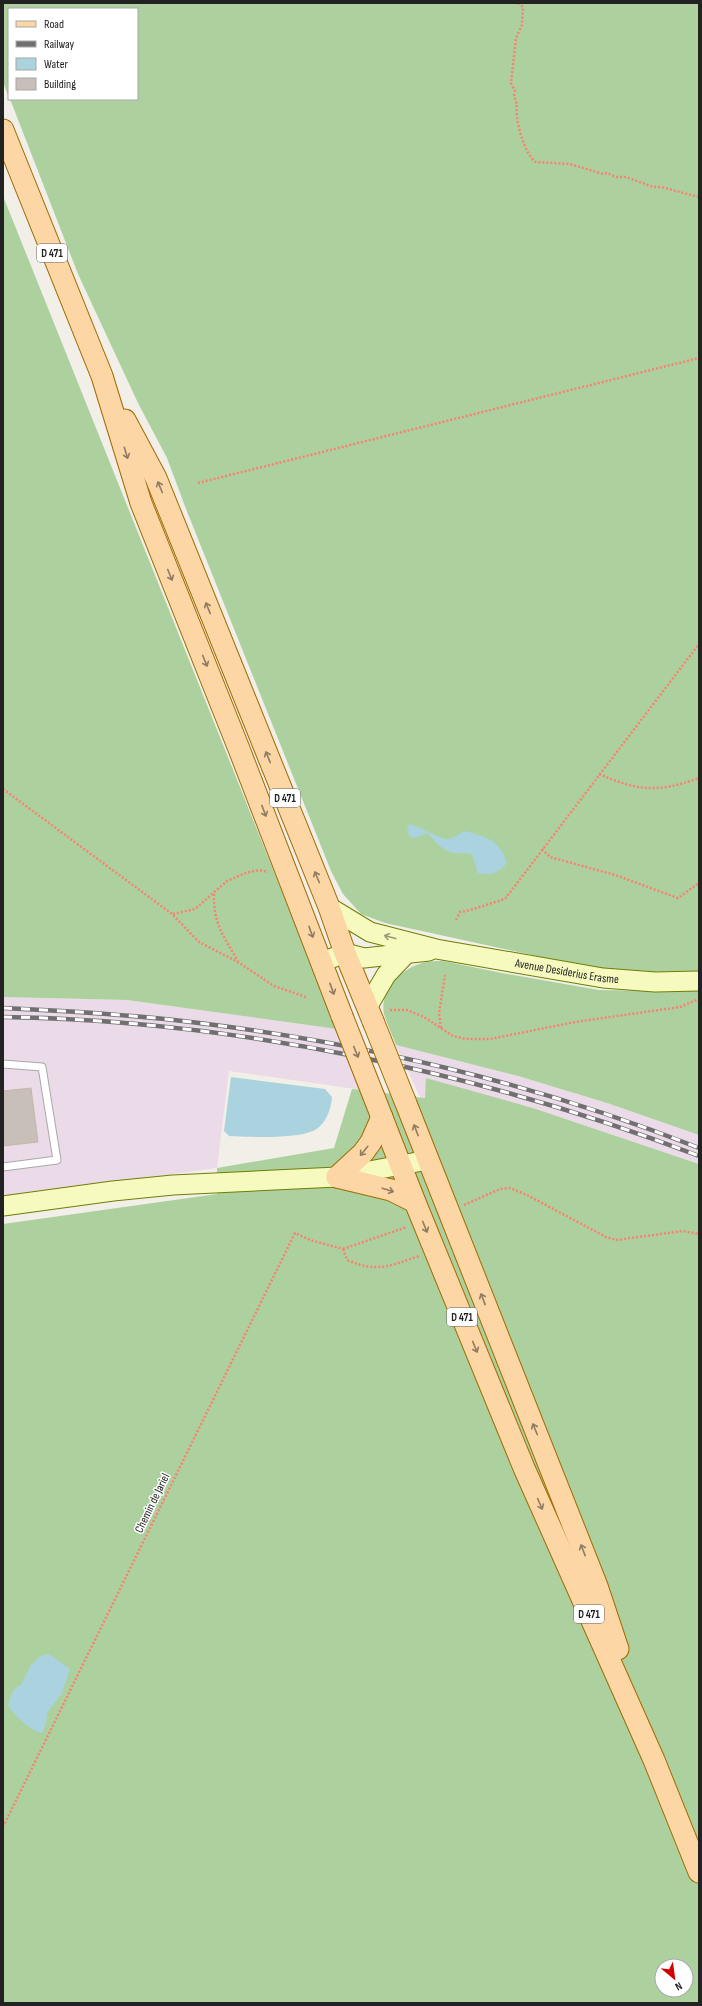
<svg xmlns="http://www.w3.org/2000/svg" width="702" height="2006" font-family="'Sofia Sans Condensed',sans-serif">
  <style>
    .industrial { fill: #ebdbe8 }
    .forest { fill: #add19e; fill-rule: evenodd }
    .water { fill: #aad3df }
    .building { fill: #c7bfb8; stroke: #c4b6ab }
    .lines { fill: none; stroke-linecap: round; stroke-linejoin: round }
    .lane-casing { stroke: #a9a9a9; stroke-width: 9 }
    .secondary-casing { stroke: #707d05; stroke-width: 21 }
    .primary-casing { stroke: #a06b00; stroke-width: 23 }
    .path { stroke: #fa8072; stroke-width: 2.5; stroke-dasharray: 2 2; stroke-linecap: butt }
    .lane { stroke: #fff; stroke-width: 7 }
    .secondary { stroke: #f7fabf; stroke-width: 19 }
    .primary { stroke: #fcd6a4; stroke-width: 21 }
    .rail-casing { stroke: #707070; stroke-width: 4.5 }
    .rail { stroke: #fff; stroke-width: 3; stroke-dasharray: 9; stroke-linecap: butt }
    .primary-bridge-casing { stroke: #a06b00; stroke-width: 23; stroke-linecap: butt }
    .primary-bridge { stroke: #fcd6a4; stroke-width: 21 }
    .oneway { stroke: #8f7c63 }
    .oneway2 { stroke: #979978 }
    .labels { text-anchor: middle; stroke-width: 3; stroke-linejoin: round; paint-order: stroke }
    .shield { fill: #fff; stroke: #646464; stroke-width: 1 }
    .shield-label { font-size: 11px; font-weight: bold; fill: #222 }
    .street-label { font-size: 12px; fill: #222; stroke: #fff }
  </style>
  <rect width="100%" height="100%" fill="#f2efe9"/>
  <g class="industrial">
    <path d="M3,997L127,1000L337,1029L362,1090L229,1071L217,1168L3,1197Z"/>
    <path d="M396,1045L518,1076L607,1103L699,1135V1164L533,1108L427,1079L426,1098L420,1097Z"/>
  </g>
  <g class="forest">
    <path d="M3,3H699V971L647,973L582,966L385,923L361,914L343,894L331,871L186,509L167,458L138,403L78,274L10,99H137V9H9V98L3,82Z"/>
    <path d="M3,196L337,1029L127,1000L3,997Z"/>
    <path d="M443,961L502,973L599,990L661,991L699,988V1135L607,1103L518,1076L396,1045C392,1035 387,1024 384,1014C379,991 401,969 422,963C428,961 436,961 443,961Z"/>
    <path d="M426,1078L533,1108L699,1164V2003H3V1224L217,1194V1168L334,1148L352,1089L425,1098ZM662,1966H686V1990H662Z"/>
  </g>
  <g class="water">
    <path d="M409,824C421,826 438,839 447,839C453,839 460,834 464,831C487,837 499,839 507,863C497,874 491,876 478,873L472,855C465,852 461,854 454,853C443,852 434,840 427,833L415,838L410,837L407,830Z"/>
    <path d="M231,1077L325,1089L332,1097C331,1109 326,1125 313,1131C295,1139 249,1137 229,1136L224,1131Z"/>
    <path d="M49,1654L70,1669L62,1693L47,1713L46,1724L42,1733C31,1731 13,1715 8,1705L13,1690L21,1685L31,1665L40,1656Z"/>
  </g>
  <path class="building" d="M31,1088L38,1142L3,1146V1091Z"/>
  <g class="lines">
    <defs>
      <path id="lane" d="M3,1064L42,1067L57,1160L3,1167"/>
      <g id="secondary">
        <path id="s1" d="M329,907L370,932L436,949L603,978L655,982L699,981"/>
        <path d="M322,962L345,953L364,958L429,951"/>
        <path d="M368,1006L386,975L406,954"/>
        <path d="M3,1206L113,1191L173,1185L337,1177L428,1160"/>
      </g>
      <g id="primary">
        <path d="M3,130L102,376L141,503L239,749L342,1016"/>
        <path d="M125,420L156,478L329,907L345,953L373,1021"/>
        <path d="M374,1097L415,1202L524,1468L654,1760L699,1872"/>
        <path d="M405,1101L597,1586L618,1649"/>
        <path d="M337,1177L391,1190L415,1202"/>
        <path d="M337,1177L363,1153L371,1142L382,1117"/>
      </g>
    </defs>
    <use href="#lane" class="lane-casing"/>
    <use href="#secondary" class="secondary-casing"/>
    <use href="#primary" class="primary-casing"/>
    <g class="path">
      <path d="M518,3L523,7L522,25L516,38L511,83L515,91L514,97L517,104C514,116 524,155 536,162L570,164L603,174L607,173L616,177H626L653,187H661L699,197"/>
      <path d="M198,483L699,358"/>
      <path d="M599,774C638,791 658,793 699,778"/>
      <path d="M3,789L172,914L199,942L238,962L274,986L306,997"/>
      <path d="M542,849L550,857L615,875L678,898L699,883"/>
      <path d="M214,894C213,923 224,937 238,961"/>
      <path d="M173,914L195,909L227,881L246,873L259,870L268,872"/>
      <path d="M456,920L460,912C475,910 490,903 505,899L699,644"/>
      <path d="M390,1010H407L424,1017L453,1036L466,1039H490L575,1022L680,1007L699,999"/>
      <path d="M441,1028L439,1013L445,975"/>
      <path d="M464,1205L500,1189L510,1188L527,1195L606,1237L616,1240L683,1231L699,1234"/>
      <path d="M343,1249L347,1260C377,1273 390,1266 419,1256"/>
      <path d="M343,1249L407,1227"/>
      <path d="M3,1827L295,1233L310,1240L343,1249"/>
    </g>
    <use href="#lane" class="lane"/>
    <use href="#secondary" class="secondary"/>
    <use href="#primary" class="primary"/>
    <defs>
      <g id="rail">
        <path d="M3,1008C71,1011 139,1015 207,1024C374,1045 542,1086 699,1148"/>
        <path d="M3,1017C235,1020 483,1073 699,1156"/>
      </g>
    </defs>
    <use href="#rail" class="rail-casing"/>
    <use href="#rail" class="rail"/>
    <defs>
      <g id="primary-bridge">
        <path d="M342,1016L374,1097"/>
        <path d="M373,1021L405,1101"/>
      </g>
    </defs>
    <use href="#primary-bridge" class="primary-bridge-casing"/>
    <use href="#primary-bridge" class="primary-bridge"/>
  </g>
  <defs><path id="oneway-shaft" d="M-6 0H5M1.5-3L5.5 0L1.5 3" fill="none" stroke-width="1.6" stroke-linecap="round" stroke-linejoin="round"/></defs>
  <g class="oneway">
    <use href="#oneway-shaft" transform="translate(126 453) rotate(73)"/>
    <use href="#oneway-shaft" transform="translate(160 487) rotate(-112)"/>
    <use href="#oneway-shaft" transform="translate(170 575) rotate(68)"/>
    <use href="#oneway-shaft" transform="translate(208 608) rotate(-112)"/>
    <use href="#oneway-shaft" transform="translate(205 661) rotate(68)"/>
    <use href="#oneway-shaft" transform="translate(268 757) rotate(-112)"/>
    <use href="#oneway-shaft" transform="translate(264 811) rotate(69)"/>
    <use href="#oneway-shaft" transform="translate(317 877) rotate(-112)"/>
    <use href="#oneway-shaft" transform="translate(311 932) rotate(70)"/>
    <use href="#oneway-shaft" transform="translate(332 989) rotate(70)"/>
    <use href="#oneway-shaft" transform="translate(356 1052) rotate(68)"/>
    <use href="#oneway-shaft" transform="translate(416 1130) rotate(-111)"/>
    <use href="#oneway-shaft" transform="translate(364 1151) rotate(129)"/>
    <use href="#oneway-shaft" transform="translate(388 1190) rotate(18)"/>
    <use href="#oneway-shaft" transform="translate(425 1227) rotate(68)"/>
    <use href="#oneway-shaft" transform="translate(483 1299) rotate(-111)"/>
    <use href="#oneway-shaft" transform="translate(475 1347) rotate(68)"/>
    <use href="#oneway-shaft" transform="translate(535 1429) rotate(-112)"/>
    <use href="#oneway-shaft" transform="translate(540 1504) rotate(66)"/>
    <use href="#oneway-shaft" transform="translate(583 1550) rotate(-111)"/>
  </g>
  <use class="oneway2" href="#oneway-shaft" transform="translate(390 937) rotate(-165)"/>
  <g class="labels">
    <g class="shield">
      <rect x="37" y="244" width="30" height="18" rx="3"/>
      <rect x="270" y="789" width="30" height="18" rx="3"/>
      <rect x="447" y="1308" width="30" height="18" rx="3"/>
      <rect x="574" y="1605" width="30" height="18" rx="3"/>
    </g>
    <g class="shield-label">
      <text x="52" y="257">D 471</text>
      <text x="285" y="802">D 471</text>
      <text x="462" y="1321">D 471</text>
      <text x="589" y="1618">D 471</text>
    </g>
    <g class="street-label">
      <text dy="4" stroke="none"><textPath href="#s1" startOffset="249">Avenue Desiderius Erasme</textPath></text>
      <text transform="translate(152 1503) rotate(-64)" y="4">Chemin de Jariel</text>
    </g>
  </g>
  <rect width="702" height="2006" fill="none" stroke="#222222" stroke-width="8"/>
  <rect x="8" y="8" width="130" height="92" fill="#ffffff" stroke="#a7a7a7"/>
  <rect x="16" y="21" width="20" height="6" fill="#fcd6a4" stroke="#a7a7a7"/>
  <text x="44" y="28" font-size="12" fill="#222222">Road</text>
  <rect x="16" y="41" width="20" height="6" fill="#707070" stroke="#a7a7a7"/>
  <text x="44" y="48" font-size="12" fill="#222222">Railway</text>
  <rect x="16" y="58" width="20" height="12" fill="#aad3df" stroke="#a7a7a7"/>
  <text x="44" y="68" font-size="12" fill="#222222">Water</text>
  <rect x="16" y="78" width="20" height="12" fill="#c7bfb8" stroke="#a7a7a7"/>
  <text x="44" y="88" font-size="12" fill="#222222">Building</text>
  <g transform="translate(674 1978) rotate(151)"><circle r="19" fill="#ffffff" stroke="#a7a7a7"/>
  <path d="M0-3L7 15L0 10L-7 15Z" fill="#d40000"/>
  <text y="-6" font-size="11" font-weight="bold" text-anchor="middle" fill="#222222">N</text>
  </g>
</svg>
